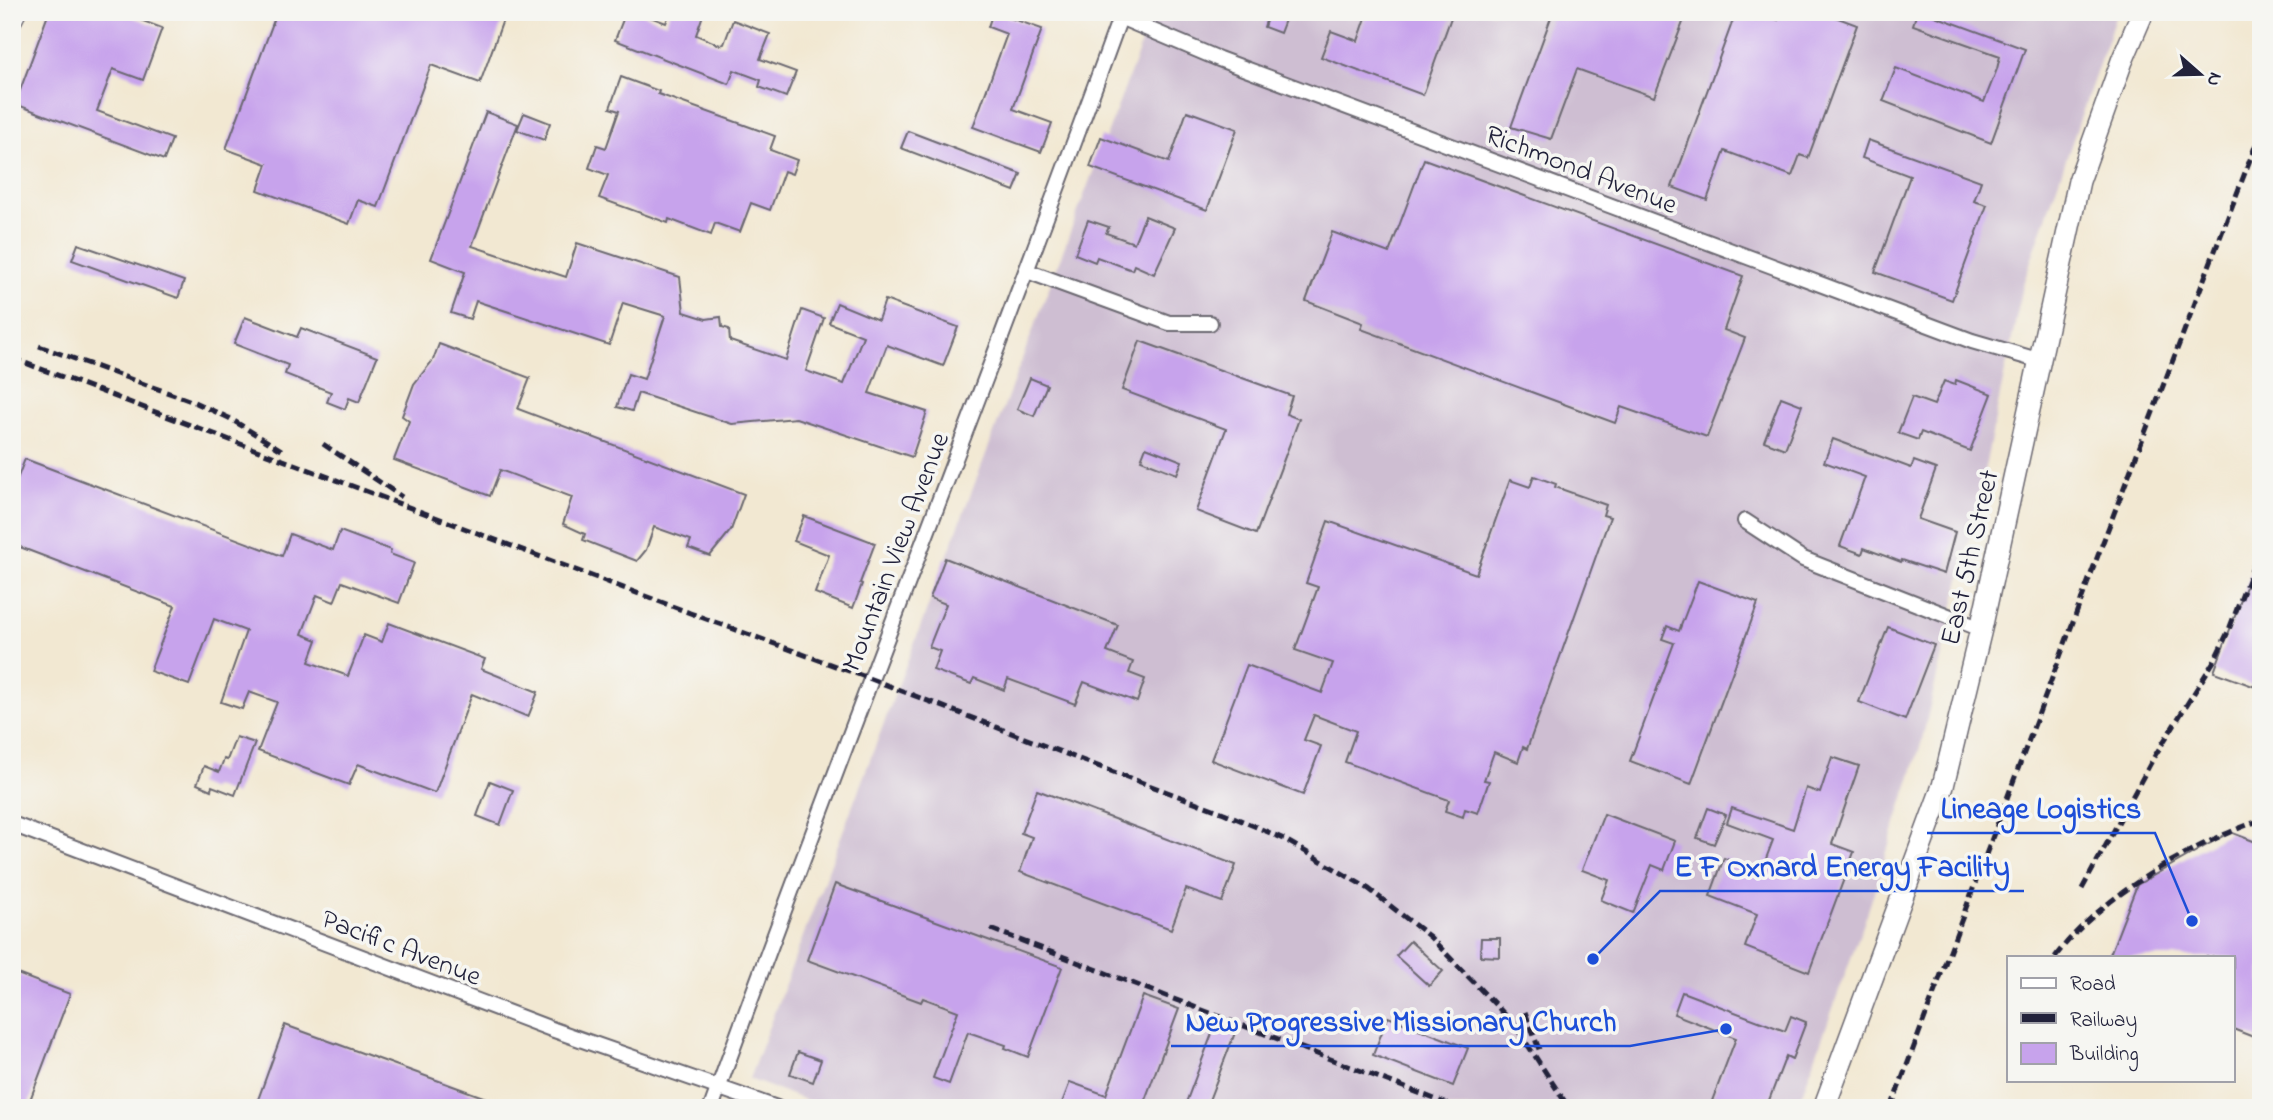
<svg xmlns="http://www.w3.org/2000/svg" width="2273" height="1120" font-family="'Indie Flower',sans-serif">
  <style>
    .industrial { fill: #cebed2 }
    .building { fill: #c7a3ec }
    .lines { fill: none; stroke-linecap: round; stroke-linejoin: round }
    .minor-casing { stroke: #6b6770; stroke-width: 18 }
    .secondary-casing { stroke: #6b6770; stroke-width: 24 }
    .minor { stroke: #fff; stroke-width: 14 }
    .secondary { stroke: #fff; stroke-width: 21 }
    .rail { stroke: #22223b; stroke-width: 5; stroke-dasharray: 10 5; stroke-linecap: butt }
    .labels { text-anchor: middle; stroke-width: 7; stroke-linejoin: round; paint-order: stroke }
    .street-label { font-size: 28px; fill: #22223b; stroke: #f6f6f2 }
    .leader { fill: none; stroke: #1d4ed8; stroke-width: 2.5 }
    .callout-dot { fill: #1d4ed8; stroke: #f6f6f2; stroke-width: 2.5 }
    .callout-label { font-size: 30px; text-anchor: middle; font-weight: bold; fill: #1d4ed8; stroke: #f6f6f2; stroke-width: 7; stroke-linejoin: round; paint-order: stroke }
  </style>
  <rect width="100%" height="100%" fill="#f6f6f2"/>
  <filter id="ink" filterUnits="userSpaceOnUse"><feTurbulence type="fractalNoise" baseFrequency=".0143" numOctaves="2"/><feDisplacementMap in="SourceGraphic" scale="14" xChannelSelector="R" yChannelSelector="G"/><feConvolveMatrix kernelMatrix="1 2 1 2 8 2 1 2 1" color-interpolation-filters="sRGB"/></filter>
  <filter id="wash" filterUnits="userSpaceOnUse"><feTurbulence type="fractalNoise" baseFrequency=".00686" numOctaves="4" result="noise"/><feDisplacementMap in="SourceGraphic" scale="28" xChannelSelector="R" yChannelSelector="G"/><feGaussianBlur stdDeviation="1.57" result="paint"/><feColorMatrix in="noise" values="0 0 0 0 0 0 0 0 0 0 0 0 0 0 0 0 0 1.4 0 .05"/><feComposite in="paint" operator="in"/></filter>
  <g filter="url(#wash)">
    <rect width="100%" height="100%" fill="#f2e8d2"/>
    <path class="industrial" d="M1150,12H2117L2024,281L1973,524L1921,744L1868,911L1797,1108H827L749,1079L1138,53Z"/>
    <g id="blocks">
      <g class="building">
        <path d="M49,12H119L162,28L143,80L113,69L97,111L172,139L164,160L15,104Z"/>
        <path d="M277,12H491L504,17L480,83L431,65L378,207L358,200L349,224L258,190L267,164L226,149Z"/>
        <path d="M626,12H637L666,23L670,12H704L696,35L720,45L724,44L733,20L770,34L760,59L796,72L786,97L759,87L761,80L734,70L729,84L615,40Z"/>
        <path d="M993,12L1042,29L1013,109L1052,123L1041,152L973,127L1007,34L988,27Z"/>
        <path d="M1269,12H1288L1280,33L1264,27Z"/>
        <path d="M1368,12H1453L1423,95L1321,57L1331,31L1358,41Z"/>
        <path d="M1553,12H1687L1654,97L1577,69L1551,139L1511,127Z"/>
        <path d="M1736,12H1757L1778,20L1781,12H1822L1857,25L1808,158L1800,155L1792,176L1725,151L1707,200L1672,187Z"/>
        <path d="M1917,12H1924L2025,49L1991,143L1883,101L1896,68L1984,102L1997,69L2000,56L1913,25Z"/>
        <path d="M621,77L659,91L658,94L775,136L770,150L797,160L792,174L784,171L770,210L751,203L740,232L715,223L711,235L669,219L668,223L599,198L608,175L589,168L597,145L606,148L619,111L610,108Z"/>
        <path d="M1187,111L1237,129L1207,210L1090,167L1101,137L1169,162Z"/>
        <path d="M486,112L518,124L472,246L566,277L577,243L680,277L684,312L706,319L721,317L722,327L729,329L730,341L786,360L802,310L824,318L806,371L844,384L863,336L829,323L837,303L878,320L885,300L958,327L943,366L887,345L869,393L927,412L912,457L796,418L732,424L638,393L632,411L617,407L628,374L644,379L665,316L623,303L609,345L476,301L470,319L451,313L465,272L431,259Z"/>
        <path d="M524,113L550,123L544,140L517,130Z"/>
        <path d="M908,131L1021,174L1014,191L901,148Z"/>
        <path d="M1868,140L1981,181L1974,201L1987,205L1952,300L1875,272L1910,176L1862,158Z"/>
        <path d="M1424,159L1743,276L1724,330L1745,338L1707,437L1621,407L1615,423L1361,329L1363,323L1306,301L1332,232L1389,253Z"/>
        <path d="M1145,216L1175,228L1154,274L1134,265L1132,270L1097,257L1095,262L1075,254L1088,220L1109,227L1106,233L1134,243Z"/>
        <path d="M78,244L184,281L178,298L72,260Z"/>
        <path d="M245,317L297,337L301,328L377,357L359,402L349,398L345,409L327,402L331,392L285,374L288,365L234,344Z"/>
        <path d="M1140,341L1292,396L1286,414L1299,419L1256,534L1196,511L1226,429L1122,390Z"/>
        <path d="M439,344L530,378L518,409L744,494L731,530L710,556L688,548L691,540L654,527L646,550L637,561L583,540L585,534L563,524L572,497L500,470L490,496L394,460L409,421L402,416L414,384L433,360Z"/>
        <path d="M1030,378L1047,385L1034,416L1017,409Z"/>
        <path d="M1956,380L1992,394L1970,451L1921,432L1918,440L1898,433L1912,397L1934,405L1944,381L1955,385Z"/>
        <path d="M1781,397L1802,405L1785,449L1764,441Z"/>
        <path d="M1833,439L1911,468L1914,461L1936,469L1918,519L1955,532L1944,574L1902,560L1901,562L1864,548L1862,554L1840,546L1865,477L1824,462Z"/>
        <path d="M1146,447L1182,461L1177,474L1141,460Z"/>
        <path d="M25,459L282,556L290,534L333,550L340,531L391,550L390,554L414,563L399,603L342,582L334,602L317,595L302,634L317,640L309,662L348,676L364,635L382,642L389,623L485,659L481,669L538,692L528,717L472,694L435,793L358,764L349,785L258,751L277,702L249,692L242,709L221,702L246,631L214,619L189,685L150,671L175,606L12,544V492Z"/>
        <path d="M1534,476L1556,484L1555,487L1606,505L1603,515L1610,517L1527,749L1523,747L1518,762L1494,752L1484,780L1489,781L1478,813L1465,809L1463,817L1445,811L1449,800L1345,762L1356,731L1314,715L1304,740L1321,746L1303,795L1211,760L1247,665L1322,693L1333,663L1295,650L1318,587L1306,583L1328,521L1476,574L1510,480L1530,487Z"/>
        <path d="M804,516L875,543L860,583L862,584L853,608L815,593L829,555L794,541Z"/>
        <path d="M2259,552H2261V689L2214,672Z"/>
        <path d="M945,558L1118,625L1107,652L1133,662L1129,673L1145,679L1137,702L1084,682L1075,704L1008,679L1004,690L974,678L971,684L933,670L940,651L929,647L946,604L930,598Z"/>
        <path d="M1698,581L1758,603L1691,784L1630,761L1674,643L1662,639L1667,626L1679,631Z"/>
        <path d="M1888,627L1934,645L1905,720L1859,702Z"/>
        <path d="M236,737L255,743L235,795L212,786L211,790L197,784L204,766L219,772L224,759L227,760Z"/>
        <path d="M1832,757L1859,766L1832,844L1854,852L1809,972L1745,947L1757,914L1710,896L1724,858L1761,872L1773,840L1727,823L1732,808L1793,829L1806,788L1820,793Z"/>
        <path d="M490,781L513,790L500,825L477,816Z"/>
        <path d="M1037,790L1236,865L1222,902L1186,889L1171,929L1020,872L1032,837L1021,833Z"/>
        <path d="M1708,808L1726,815L1714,844L1697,838Z"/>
        <path d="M1604,814L1675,841L1664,870L1652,865L1633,913L1601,900L1609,880L1582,870Z"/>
        <path d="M2230,832L2261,844V1040L2233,1029V957H2109L2137,885Z"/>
        <path d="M835,884L1062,967L1028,1057L1005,1048L1006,1045L968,1032L949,1084L933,1078L958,1011L923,998L921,1002L807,960Z"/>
        <path d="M1481,938H1500V957L1480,956Z"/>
        <path d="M1410,941L1443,971L1429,986L1396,956Z"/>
        <path d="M12,972L70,994L27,1108H12Z"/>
        <path d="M1682,992L1785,1031L1791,1016L1806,1022L1792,1059L1786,1056L1766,1108H1729L1712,1101L1736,1038L1674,1014Z"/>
        <path d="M1143,996L1179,1009L1142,1108H1060L1070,1082L1106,1095Z"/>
        <path d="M1388,1017L1468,1048L1453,1086L1373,1055Z"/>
        <path d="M1216,1023L1236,1030L1206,1108H1184Z"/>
        <path d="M285,1025L508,1106V1108H255Z"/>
        <path d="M798,1052L821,1060L813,1082L790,1074Z"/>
      </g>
    </g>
  </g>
  <g filter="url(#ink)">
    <use href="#blocks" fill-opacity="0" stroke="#6b6770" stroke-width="2"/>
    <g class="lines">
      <defs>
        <g id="minor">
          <path d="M1108,12L1219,59L1796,275L1972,341L2041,361"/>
          <path d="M1027,271L1169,323H1210"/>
          <path d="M1745,521L1803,559L1981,629"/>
          <path d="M12,824L554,1030L777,1108"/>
          <path d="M711,1108C844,741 989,379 1122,12"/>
        </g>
        <g id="secondary">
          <path d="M12,18L15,12"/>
          <path d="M1824,1108L1943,786L1981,629L2079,181L2122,61L2143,12"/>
        </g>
      </defs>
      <use href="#minor" class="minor-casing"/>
      <use href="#secondary" class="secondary-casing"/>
      <use href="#minor" class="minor"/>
      <use href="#secondary" class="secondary"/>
      <g class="rail">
        <path d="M39,346L194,402L229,418L283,451"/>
        <path d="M12,358L690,613L871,679L1092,764L1224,813L1284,839L1369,889L1430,937L1514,1024L1569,1108"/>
        <path d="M323,444L402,497"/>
        <path d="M2082,889L2154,757L2214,661L2228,632L2261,546"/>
        <path d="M991,929L1458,1108"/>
        <path d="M2055,957C2100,896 2190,845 2261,820"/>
        <path d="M1525,1012L1540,1052"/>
        <path d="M1891,1108L2103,542L2261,131"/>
      </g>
    </g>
  </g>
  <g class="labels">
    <g class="street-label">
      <text transform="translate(1582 168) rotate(21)" y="10">Richmond Avenue</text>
      <text transform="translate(894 551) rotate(-69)" y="10">Mountain View Avenue</text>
      <text transform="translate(1968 557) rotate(-77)" y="10">East 5th Street</text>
      <text transform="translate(402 946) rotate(21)" y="10">Pacific Avenue</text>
    </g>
  </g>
  <path class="leader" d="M2192 921L2155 833H1927M1593 959L1660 891H2024M1726 1029L1630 1046H1171"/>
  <g class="callout-dot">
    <circle cx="2192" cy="921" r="7"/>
    <circle cx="1593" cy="959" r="7"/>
    <circle cx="1726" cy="1029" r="7"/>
  </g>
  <g class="callout-label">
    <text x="2041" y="818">Lineage Logistics</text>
    <text x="1842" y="876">E F Oxnard Energy Facility</text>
    <text x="1401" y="1031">New Progressive Missionary Church</text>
  </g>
  <rect width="2273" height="1120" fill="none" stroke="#f6f6f2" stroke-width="42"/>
  <rect x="2007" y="956" width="228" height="126" fill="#f6f6f2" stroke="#a1a1a9" stroke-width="2"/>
  <rect x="2021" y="978" width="35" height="10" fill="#ffffff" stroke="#a1a1a9" stroke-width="2"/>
  <text x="2070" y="990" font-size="21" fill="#22223b">Road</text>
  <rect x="2021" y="1013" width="35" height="10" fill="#22223b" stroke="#a1a1a9" stroke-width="2"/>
  <text x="2070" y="1026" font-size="21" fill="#22223b">Railway</text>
  <rect x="2021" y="1043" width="35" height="21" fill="#c7a3ec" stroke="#a1a1a9" stroke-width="2"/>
  <text x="2070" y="1060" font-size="21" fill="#22223b">Building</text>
  <g transform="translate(2200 74) rotate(110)" stroke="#f6f6f2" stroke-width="5" paint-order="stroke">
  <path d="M0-5L12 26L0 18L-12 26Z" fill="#22223b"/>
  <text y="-10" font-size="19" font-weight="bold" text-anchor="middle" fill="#22223b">N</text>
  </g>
</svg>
